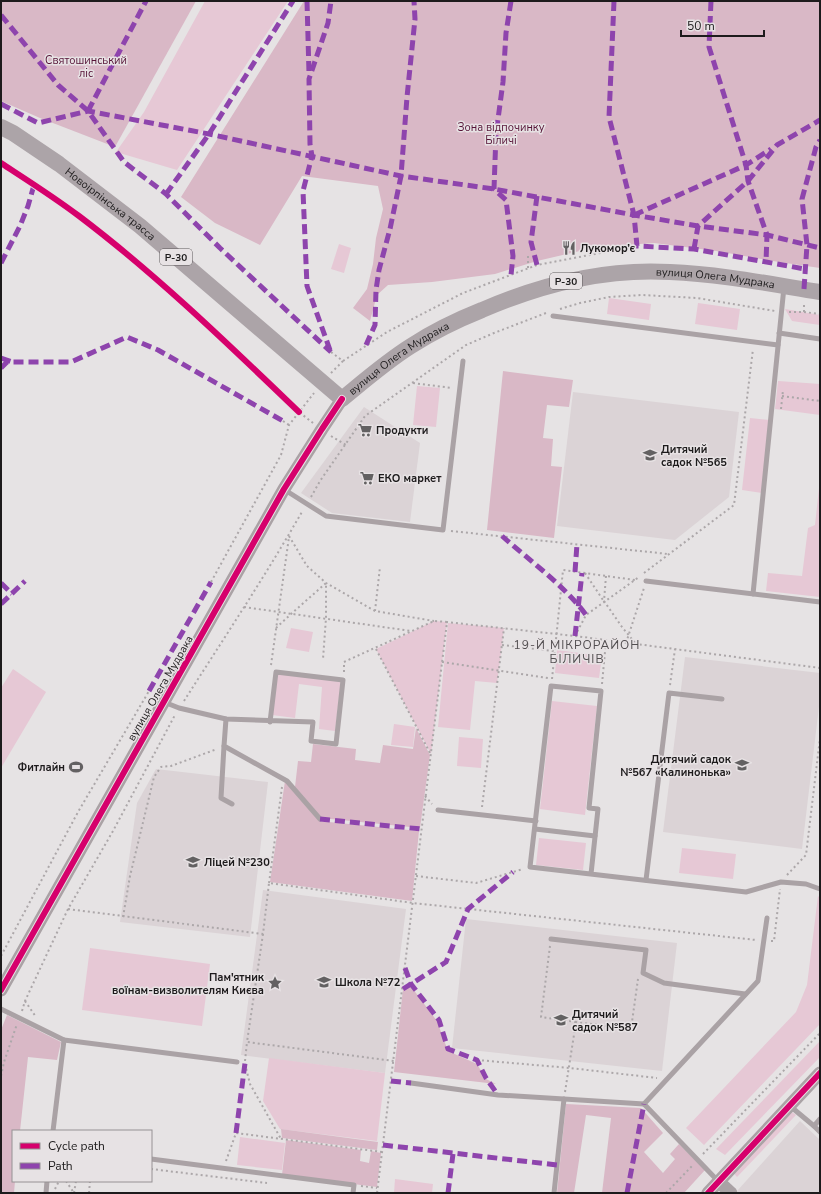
<svg xmlns="http://www.w3.org/2000/svg" width="821" height="1194" font-family="'Nunito Sans',sans-serif">
  <style>
    .built { fill: #dbd3d6 }
    .green { fill: #e6c8d5 }
    .forest { fill: #d9b8c6 }
    .lines { fill: none; stroke-linecap: round; stroke-linejoin: round }
    .path { stroke: #aca7a9; stroke-width: 2; stroke-dasharray: 2 3; stroke-linecap: butt }
    .service { stroke: #aaa2a5; stroke-width: 5 }
    .tertiary { stroke: #aaa2a5; stroke-width: 13 }
    .primary { stroke: #aca4a8; stroke-width: 16 }
    .quiet { stroke: #8e44ad; stroke-width: 5; stroke-dasharray: 10 5; stroke-linecap: butt }
    .cycleway-casing { stroke: #e7e2e4; stroke-width: 8 }
    .cycleway { stroke: #d6006c; stroke-width: 6 }
    .labels { text-anchor: middle; stroke-width: 3; stroke-linejoin: round; paint-order: stroke }
    .shield { fill: #e7e2e4; stroke: #5a5758; stroke-width: 1 }
    .shield-label { font-size: 10px; font-weight: bold; fill: #1d1b1c }
    .park-label { font-size: 11px; fill: #551236; stroke: #e7e2e4 }
    .street-label { font-size: 11px; fill: #1d1b1c; stroke: #e7e2e4 }
    .poi-label { font-size: 11px; font-weight: bold; fill: #1d1b1c; stroke: #e7e2e4; text-anchor: start }
    .neighbourhood-label { font-size: 12px; letter-spacing: 1px; fill: #524e50; stroke: #e7e2e4 }
  </style>
  <rect width="100%" height="100%" fill="#e6e3e4"/>
  <g class="built">
    <path d="M573,392L739,412L729,497L675,540L557,526Z"/>
    <path d="M364,407L420,443L410,522L332,513L301,493Z"/>
    <path d="M685,657L820,673V698L802,849L663,832Z"/>
    <path d="M156,769L268,782L250,937L120,922L137,803Z"/>
    <path d="M263,890L406,909L385,1073L241,1055Z"/>
    <path d="M466,919L677,943L662,1071L452,1048Z"/>
    <path d="M800,1121L820,1140V1193H739L737,1191Z"/>
  </g>
  <g class="green">
    <path d="M205,1H288L177,170L116,152L144,112Z"/>
    <path d="M339,244L351,248L344,273L331,269Z"/>
    <path d="M609,298L651,304L649,320L607,314Z"/>
    <path d="M698,303L740,309L737,330L695,324Z"/>
    <path d="M785,309L820,315V325L792,321Z"/>
    <path d="M778,381L820,384V415L775,409Z"/>
    <path d="M417,386L440,388L436,427L413,425Z"/>
    <path d="M750,418L770,420L762,493L742,490Z"/>
    <path d="M820,479V597L766,591L768,573L802,576L808,528L815,525Z"/>
    <path d="M434,621L447,622L431,754L376,649Z"/>
    <path d="M448,623L504,628L497,683L475,681L470,730L438,727Z"/>
    <path d="M291,628L313,632L309,652L286,648Z"/>
    <path d="M557,650L602,656L599,678L555,673Z"/>
    <path d="M13,669L46,692L1,768V688Z"/>
    <path d="M278,673L341,681L335,731L319,729L322,687L299,684L295,718L272,715Z"/>
    <path d="M552,701L597,706L585,815L540,809Z"/>
    <path d="M394,724L415,727L413,747L391,745Z"/>
    <path d="M459,737L483,739L481,768L457,766Z"/>
    <path d="M539,838L586,843L583,870L536,865Z"/>
    <path d="M682,848L736,854L733,879L679,873Z"/>
    <path d="M818,896L820,898V1024L704,1145L686,1128L796,1012L807,985Z"/>
    <path d="M90,948L210,964L202,1026L82,1010Z"/>
    <path d="M820,1041V1057L725,1155L716,1149Z"/>
    <path d="M269,1058L385,1073L377,1141L280,1129L263,1101Z"/>
    <path d="M788,1109L796,1115L737,1177L731,1170Z"/>
    <path d="M240,1137L285,1143L282,1170L237,1165Z"/>
    <path d="M395,1179L433,1184L432,1193H394Z"/>
  </g>
  <g class="forest">
    <path d="M1,1H196L115,147L40,118L1,101Z"/>
    <path d="M304,1H820V268L779,262L716,251L654,243L597,247L537,261L495,274L432,282L388,285L377,295L370,321L353,308L367,289L373,264L376,238L383,209L378,186L302,176L260,245L215,223L181,197Z"/>
    <path d="M503,371L573,380L569,407L547,405L543,438L553,439L551,466L562,467L554,538L487,530Z"/>
    <path d="M416,728L430,755L420,828L321,818L295,787L298,761L311,762L313,744L356,749L355,760L380,763L383,745L413,749Z"/>
    <path d="M285,781L319,821L419,831L412,901L270,882Z"/>
    <path d="M410,985L437,1021L448,1051L477,1064L486,1079L496,1084L394,1072L403,989Z"/>
    <path d="M7,1015L61,1042L57,1060L28,1057L20,1131H13V1181H15L14,1193H1V1030Z"/>
    <path d="M566,1104L641,1108L663,1133L644,1152L663,1173L675,1159L670,1154L679,1144L705,1170L684,1193H602L611,1118L586,1115L574,1193H557Z"/>
    <path d="M281,1129L378,1142L377,1150L282,1138Z"/>
    <path d="M286,1140L361,1150L360,1161L369,1163L371,1151L381,1153L377,1187L282,1175Z"/>
  </g>
  <g class="lines">
    <g class="path">
      <path d="M1,163C27,180 54,197 79,216C157,275 228,344 299,412L313,423"/>
      <path d="M528,256V269"/>
      <path d="M560,309L580,303L609,297L642,295L697,298L775,311"/>
      <path d="M789,312H804L820,314"/>
      <path d="M804,312V303"/>
      <path d="M331,352L343,361L387,332L463,293L537,265L637,246"/>
      <path d="M331,373L343,361"/>
      <path d="M413,383L452,388"/>
      <path d="M782,396L820,401"/>
      <path d="M781,409L783,390"/>
      <path d="M283,421L289,425"/>
      <path d="M331,436L346,445"/>
      <path d="M311,497L320,481L365,416L466,345L494,333L546,313"/>
      <path d="M451,531L668,554"/>
      <path d="M289,536L307,566L326,583L375,611L434,621"/>
      <path d="M585,573L603,600"/>
      <path d="M644,573L734,505L753,349"/>
      <path d="M606,576L604,601L622,627L636,644"/>
      <path d="M211,582L281,455L289,425L314,393"/>
      <path d="M244,607L411,631"/>
      <path d="M375,611L380,567"/>
      <path d="M446,622L575,636L820,668"/>
      <path d="M276,628L291,614L326,583V618L323,659"/>
      <path d="M575,636L586,615L639,577"/>
      <path d="M626,643L644,588"/>
      <path d="M502,645L554,651"/>
      <path d="M376,649L430,753"/>
      <path d="M442,662L548,678"/>
      <path d="M271,665L289,537"/>
      <path d="M344,672V662L346,661L434,621L447,622L377,1193"/>
      <path d="M552,679L563,570L635,580"/>
      <path d="M602,684L606,641"/>
      <path d="M670,685L675,649"/>
      <path d="M184,701C224,638 266,575 303,510"/>
      <path d="M425,796L432,804"/>
      <path d="M482,807L504,628"/>
      <path d="M787,875L806,855L820,738"/>
      <path d="M416,876L476,883L523,869"/>
      <path d="M269,883L282,787"/>
      <path d="M68,909L263,934L269,883L413,903L756,940"/>
      <path d="M123,917L130,876L154,777L161,767L171,766L217,749"/>
      <path d="M263,934L247,1042L394,1061"/>
      <path d="M771,941H774L780,889"/>
      <path d="M550,946L541,1017L576,1022"/>
      <path d="M1,956L78,812L149,691"/>
      <path d="M25,1001L36,1017"/>
      <path d="M22,1011L25,1001L68,909L113,831L175,715"/>
      <path d="M477,1060L570,1068L657,1078"/>
      <path d="M245,1061L247,1042"/>
      <path d="M245,1064L250,1084L281,1139"/>
      <path d="M1,1076L4,1062L17,1024"/>
      <path d="M565,1092L576,1022L631,1029L638,979"/>
      <path d="M703,1154L820,1033"/>
      <path d="M226,1161L236,1133L382,1152"/>
      <path d="M151,1169L267,1183"/>
      <path d="M66,1181L74,1193"/>
      <path d="M361,1186L377,1188"/>
      <path d="M55,1189L59,1181"/>
      <path d="M74,1193L76,1181"/>
      <path d="M89,1193L90,1181"/>
      <path d="M666,1193L693,1165"/>
    </g>
    <g class="service">
      <path d="M553,316L778,345"/>
      <path d="M779,333L820,339"/>
      <path d="M285,490L326,516L443,530L463,361"/>
      <path d="M646,581L820,602"/>
      <path d="M753,594L784,287"/>
      <path d="M164,702L179,708L226,719L313,722L311,741L336,744L343,680L276,672L270,722"/>
      <path d="M226,719L224,746L287,781L320,819"/>
      <path d="M224,746L221,798L232,804"/>
      <path d="M438,810L536,821"/>
      <path d="M535,829L595,836"/>
      <path d="M591,874L598,809L589,808L601,691L551,686L530,867L746,892L781,882L806,884L820,889"/>
      <path d="M646,880L669,693L722,699"/>
      <path d="M551,939L646,950L643,973L664,983L745,994"/>
      <path d="M1,1009L64,1040L237,1062"/>
      <path d="M411,1083L498,1095L644,1104"/>
      <path d="M790,1106L814,1126"/>
      <path d="M820,1119L814,1126L820,1132"/>
      <path d="M53,1131L64,1040"/>
      <path d="M151,1159L354,1185L353,1193"/>
      <path d="M718,1181L644,1104L758,981L767,918"/>
      <path d="M46,1193L47,1181"/>
      <path d="M554,1193L564,1099"/>
    </g>
    <g class="tertiary">
      <path d="M1,990L284,489L322,429L342,399"/>
      <path d="M719,1182L731,1193"/>
      <path d="M708,1193L820,1073"/>
    </g>
    <path class="primary" id="s1" d="M1,127L13,133L59,164L140,226L342,399C364,381 387,361 411,346C434,331 457,320 482,310C542,284 604,268 670,272C720,274 770,284 820,292"/>
    <g class="quiet">
      <path d="M307,1L309,73"/>
      <path d="M511,1L506,33L503,82L496,134L494,189L506,200L513,256L511,275"/>
      <path d="M614,1L609,117L634,215L637,246L694,249L805,269"/>
      <path d="M711,1L709,47L746,165L748,181L767,235L766,262"/>
      <path d="M1,15L58,85L88,111L124,162L166,194L220,248L331,352"/>
      <path d="M1,104L38,123L88,111L209,134L401,176L494,189L634,215L698,226L767,235L820,248"/>
      <path d="M88,111L146,1"/>
      <path d="M166,194L209,134L293,1"/>
      <path d="M537,196L531,242L537,265"/>
      <path d="M634,215L746,165L771,149"/>
      <path d="M694,249L698,226L748,181L777,145L820,120"/>
      <path d="M1,263L20,226L28,206L34,185"/>
      <path d="M804,289L807,245L802,199L816,147L820,140"/>
      <path d="M366,345L375,325L376,290L379,270L390,229L401,176L407,97L415,19L414,1"/>
      <path d="M330,350L307,286L303,191L312,156L310,144L309,79L328,23L331,1"/>
      <path d="M1,358L12,362"/>
      <path d="M1,368L7,362H71L127,337L158,350L283,421"/>
      <path d="M502,536C529,560 565,586 586,615"/>
      <path d="M575,572L577,544"/>
      <path d="M1,583L12,594"/>
      <path d="M1,604L25,581"/>
      <path d="M575,636L582,573"/>
      <path d="M149,691L211,582"/>
      <path d="M320,819L421,829"/>
      <path d="M405,968L411,984L439,1020L448,1049L477,1060L486,1078L498,1095"/>
      <path d="M403,989L446,962L468,909L513,872"/>
      <path d="M391,1081L411,1083"/>
      <path d="M236,1133L245,1063"/>
      <path d="M383,1145L557,1165"/>
      <path d="M448,1193L453,1154"/>
      <path d="M627,1193L644,1104"/>
    </g>
    <defs>
      <g id="cycleway">
        <path d="M1,163C27,180 54,197 79,216C157,275 228,344 299,412"/>
        <path d="M1,990L284,489L322,429L342,399"/>
        <path d="M708,1193L820,1073"/>
      </g>
    </defs>
    <use href="#cycleway" class="cycleway-casing"/>
    <use href="#cycleway" class="cycleway"/>
  </g>
  <defs>
    <symbol id="restaurant-bare" viewBox="-9 -9 18 18"><path d="M-5-6h1v4h1v-4h1v4h1v-4h1v5L-1.5 .5V6h-2V.5L-5-1ZM5-6V6H3V1.5H1.5Q1.5-4 5-6Z" fill="#636162" stroke="#e7e2e4" stroke-width="2.5" paint-order="stroke"/></symbol>
    <symbol id="supermarket-bare" viewBox="-9 -9 18 18"><path d="M-6-5.5h2.5l.6 2H6L4.5 2H-2.5L-4.4-4H-6ZM-1.5 3.2a1.3 1.3 0 1 0 .1 0ZM3 3.2a1.3 1.3 0 1 0 .1 0Z" fill="#636162" stroke="#e7e2e4" stroke-width="2.5" paint-order="stroke"/></symbol>
    <symbol id="school-bare" viewBox="-9 -9 18 18"><path d="M0-5L7-2L0 1L-7-2ZM-4 1L0 2.5L4 1V4Q0 6-4 4Z" fill="#636162" stroke="#e7e2e4" stroke-width="2.5" paint-order="stroke"/></symbol>
    <symbol id="stadium-bare" viewBox="-9 -9 18 18"><path d="M0-5a6.5 5 0 1 0 0 10a6.5 5 0 1 0 0-10ZM-3.5-1.8h7v3.6h-7Z" fill="#636162" stroke="#e7e2e4" stroke-width="2.5" paint-order="stroke"/></symbol>
    <symbol id="sight-bare" viewBox="-9 -9 18 18"><path d="M0-6L1.8-2.2L6-1.7L2.9 1.2L3.7 5.4L0 3.3L-3.7 5.4L-2.9 1.2L-6-1.7L-1.8-2.2Z" fill="#636162" stroke="#e7e2e4" stroke-width="2.5" paint-order="stroke"/></symbol>
  </defs>
  <g fill-rule="evenodd">
    <use href="#restaurant-bare" x="559" y="238" width="20" height="20"/>
    <use href="#supermarket-bare" x="355" y="420" width="20" height="20"/>
    <use href="#school-bare" x="640" y="445" width="20" height="20"/>
    <use href="#supermarket-bare" x="357" y="468" width="20" height="20"/>
    <use href="#school-bare" x="732" y="755" width="20" height="20"/>
    <use href="#stadium-bare" x="66" y="757" width="20" height="20"/>
    <use href="#school-bare" x="183" y="852" width="20" height="20"/>
    <use href="#school-bare" x="314" y="972" width="20" height="20"/>
    <use href="#sight-bare" x="265" y="973" width="20" height="20"/>
    <use href="#school-bare" x="551" y="1010" width="20" height="20"/>
  </g>
  <g class="labels">
    <g class="shield">
      <rect x="160" y="249" width="32" height="16" rx="3"/>
      <rect x="550" y="273" width="32" height="16" rx="3"/>
    </g>
    <g class="shield-label">
      <text x="176" y="261">Р-30</text>
      <text x="566" y="285">Р-30</text>
    </g>
    <g class="park-label">
      <text x="86" y="64">Святошинський<tspan x="86" dy="13">ліс</tspan></text>
      <text x="501" y="131">Зона відпочинку<tspan x="501" dy="13">Біличі</tspan></text>
    </g>
    <g class="street-label">
      <text dy="4" stroke="none"><textPath href="#s1" startOffset="134">Новоірпінська трасса</textPath></text>
      <text dy="4" stroke="none"><textPath href="#s1" startOffset="843">вулиця Олега Мудрака</textPath></text>
      <text dy="4" stroke="none"><textPath href="#s1" startOffset="507">вулиця Олега Мудрака</textPath></text>
      <text transform="translate(160 688) rotate(-60)" y="4">вулиця Олега Мудрака</text>
    </g>
    <g class="poi-label">
      <text x="580" y="252">Лукомор’є</text>
      <text x="376" y="434">Продукти</text>
      <text x="661" y="453">Дитячий<tspan x="661" dy="13">садок №565</tspan></text>
      <text x="378" y="482">ЕКО маркет</text>
      <text x="731" y="763" text-anchor="end">Дитячий садок<tspan x="731" dy="13">№567 «Калинонька»</tspan></text>
      <text x="65" y="771" text-anchor="end">Фитлайн</text>
      <text x="204" y="866">Ліцей №230</text>
      <text x="264" y="981" text-anchor="end">Пам'ятник<tspan x="264" dy="13">воїнам-визволителям Києва</tspan></text>
      <text x="335" y="986">Школа №72</text>
      <text x="572" y="1018">Дитячий<tspan x="572" dy="13">садок №587</tspan></text>
    </g>
    <g class="neighbourhood-label">
      <text x="577" y="649">19-Й МІКРОРАЙОН<tspan x="577" dy="14">БІЛИЧІВ</tspan></text>
    </g>
  </g>
  <rect width="821" height="1194" fill="none" stroke="#1d1b1c" stroke-width="4"/>
  <rect x="12" y="1130" width="140" height="52" fill="#e7e2e4" stroke="#969294"/>
  <rect x="20" y="1143" width="20" height="6" fill="#d6006c" stroke="#969294"/>
  <text x="48" y="1150" font-size="12" fill="#1d1b1c">Cycle path</text>
  <rect x="20" y="1163" width="20" height="6" fill="#8e44ad" stroke="#969294"/>
  <text x="48" y="1170" font-size="12" fill="#1d1b1c">Path</text>
  <path d="M681 30v6h83v-6" fill="none" stroke="#1d1b1c" stroke-width="2"/>
  <text x="687" y="30" font-size="12" fill="#1d1b1c" stroke="#e7e2e4" stroke-width="3" paint-order="stroke">50 m</text>
</svg>
